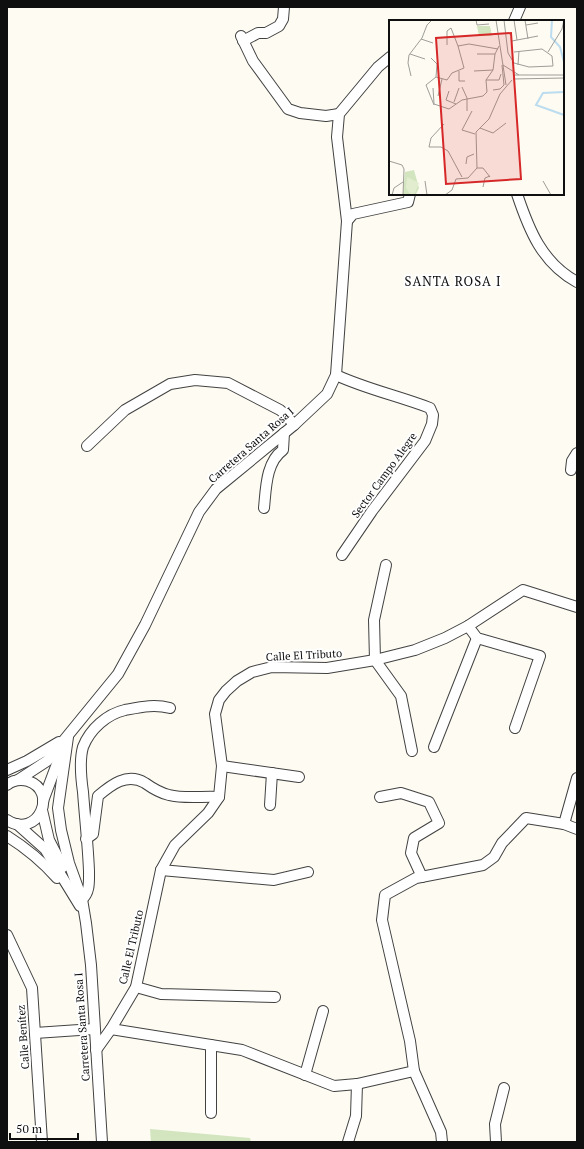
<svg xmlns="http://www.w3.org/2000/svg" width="584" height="1149" font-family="'PT Serif',serif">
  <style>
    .green { fill: #d2e5bf }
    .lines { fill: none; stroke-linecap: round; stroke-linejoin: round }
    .minor-casing { stroke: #424242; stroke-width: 12 }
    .minor { stroke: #fff; stroke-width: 10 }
    .labels { text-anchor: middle; stroke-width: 4; stroke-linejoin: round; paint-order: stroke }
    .street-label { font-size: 11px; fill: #0f0f0f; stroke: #fff }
    .quarter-label { font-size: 13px; letter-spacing: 1px; fill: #0f0f0f; stroke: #fff }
    .inset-river { fill: none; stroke: #bcdcef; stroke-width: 2 }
    .inset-road { fill: none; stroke: #9e9d97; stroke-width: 1 }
    .view { fill: #d62828; fill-opacity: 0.15; stroke: #d62828; stroke-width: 2 }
    .inset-edge { fill: none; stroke: #0f0f0f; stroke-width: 2 }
  </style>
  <rect width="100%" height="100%" fill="#fdfbf2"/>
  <path class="green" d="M150,1129L250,1138L251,1142H151Z"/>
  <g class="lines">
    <defs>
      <g id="minor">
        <path d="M514,21L520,7"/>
        <path d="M241,36L253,61L288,109L300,113L326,116L339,114"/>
        <path d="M243,41L258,33H266L279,26L283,19L284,7"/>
        <path d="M517,194C529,230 542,263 577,282"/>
        <path d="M347,221L353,214L408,202L410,194"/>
        <path d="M336,375C366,389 399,396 430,408L433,415L432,424L425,441L372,511L342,555"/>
        <path d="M87,446L125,410L170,384L195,380L228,383L280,410L286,415L294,425"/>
        <path d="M571,470L572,461L577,453"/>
        <path d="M264,508C266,488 266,462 283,450L284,433"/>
        <path d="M386,565L374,620L375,660L401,696L412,751"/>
        <path d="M468,626L477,638L540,656L515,728"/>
        <path d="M68,737L58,808L61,830L69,863L82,899L86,923L91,965L102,1142"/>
        <path d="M434,747L477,638"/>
        <path d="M222,766L299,777"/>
        <path d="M7,770L27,761L59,742"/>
        <path d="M18,780L47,761L118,674L145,625L199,512L216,489L294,425L327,394L336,375L347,221L337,137L339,114L378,67L390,57"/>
        <path d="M7,785C13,780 20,779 28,781C59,791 38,840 7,820"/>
        <path d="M380,797L401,793L429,802L439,823L414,838L411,853L422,877"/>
        <path d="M43,801L61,753"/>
        <path d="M270,805L272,773"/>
        <path d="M42,810L49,840L63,867"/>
        <path d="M17,824L45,849L80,906"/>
        <path d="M564,824L577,778"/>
        <path d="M7,836C26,848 42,861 57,878"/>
        <path d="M86,839L93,834L98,796C111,785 127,772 145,783C152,788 160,793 169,795C184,799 203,796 219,797"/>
        <path d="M161,870L274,880L308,872"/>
        <path d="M82,899C90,893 89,881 89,871C88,845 85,819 83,792C81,778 79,761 83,747C90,729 107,714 125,710C141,707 154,704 170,708"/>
        <path d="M7,935L32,988L42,1142"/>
        <path d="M136,987L161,994L275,997"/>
        <path d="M111,1029L242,1050L334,1086L357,1084L414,1071L441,1132L442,1142"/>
        <path d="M35,1033L94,1029"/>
        <path d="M211,1045V1113"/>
        <path d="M96,1050L111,1029L136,987L161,870L175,845L208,813L219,797L222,766L215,714L219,700L226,691L237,681L252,672L272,667L327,668L375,660L415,650L445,638L468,626L523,590L577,607"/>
        <path d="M414,1071L410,1041L382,920L385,895L416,878L483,865L494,857L502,843L526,818L564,824L577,829"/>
        <path d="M305,1075L323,1011"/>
        <path d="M348,1142L356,1116L357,1084"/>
        <path d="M496,1142L495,1124L504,1088"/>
      </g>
    </defs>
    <use href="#minor" class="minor-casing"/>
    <use href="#minor" class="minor"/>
  </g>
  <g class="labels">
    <g class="street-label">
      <text transform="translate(251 445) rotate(-41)" y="4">Carretera Santa Rosa I</text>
      <text transform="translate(384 475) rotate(-54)" y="4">Sector Campo Alegre</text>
      <text transform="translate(304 655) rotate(-3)" y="4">Calle El Tributo</text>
      <text transform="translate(131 947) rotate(-77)" y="4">Calle El Tributo</text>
      <text transform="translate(82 1027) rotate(-94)" y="4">Carretera Santa Rosa I</text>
      <text transform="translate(23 1037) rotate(-94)" y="4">Calle Benítez</text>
    </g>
    <g class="quarter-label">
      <text x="453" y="286">SANTA ROSA I</text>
    </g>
  </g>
  <g transform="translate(389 20)">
    <rect width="175" height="175" fill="#fdfbf2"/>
    <path d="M88,6H101L103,16H90ZM25,150L30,168L27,174L14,175L16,152Z" fill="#d2e5bf"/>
    <path d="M18,157L30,163L25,175L21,174L17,168Z" fill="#e2edd0"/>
    <path class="inset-river" d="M163,0L162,17L171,27L175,42M175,72L154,73L147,85L175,95"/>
    <path class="inset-road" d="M87,0L88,5L100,4M107,0L117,65M115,0L119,33L125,43L140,47L164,46L163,36L153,29L125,32M125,0L128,20M136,0L139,19M137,5L149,3M32,19L44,23M123,21L149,16M58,25V11L62,8L69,26L80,24L109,29M159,32L173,9L175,0M21,34L36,39M88,34H106M42,38L48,44L47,57M114,45L130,55M129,45L130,31M70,51V61H76M85,51L104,50M124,55H175M22,56L19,43L20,35L33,18L38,5L43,0M124,59L175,58M97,60H110L112,54M73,67L78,78V91M44,68L45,84L60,89L73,80L94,76L98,72L97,60L104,50L106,34L110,26M104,70L111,69L115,65L113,45M60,71L57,80L67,84M49,76L53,59M65,82L70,68M45,85L37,65L47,57L58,60L63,53L75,48L69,26M83,91L73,110L86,114M55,104L42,118L40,127H52L59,131L73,157M91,108L104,113L117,103M0,141L13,145L15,149L14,175M77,144L78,137L85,134M88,148H94L101,157M36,161L38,175M154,161L162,175M94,167L96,158L101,156M3,175L5,168L14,162M56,175L63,170L67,159L79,158L88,148L87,112L100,99L111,74L123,60"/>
    <path class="view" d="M122,13L132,159L57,164L47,18Z"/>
    <rect width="175" height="175" class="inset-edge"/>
  </g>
  <rect width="584" height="1149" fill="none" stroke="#0f0f0f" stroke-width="16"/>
  <path d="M10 1133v6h68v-6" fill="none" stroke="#0f0f0f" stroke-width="2"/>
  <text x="16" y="1133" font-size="12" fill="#0f0f0f" stroke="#ffffff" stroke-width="3" paint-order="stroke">50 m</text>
</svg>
